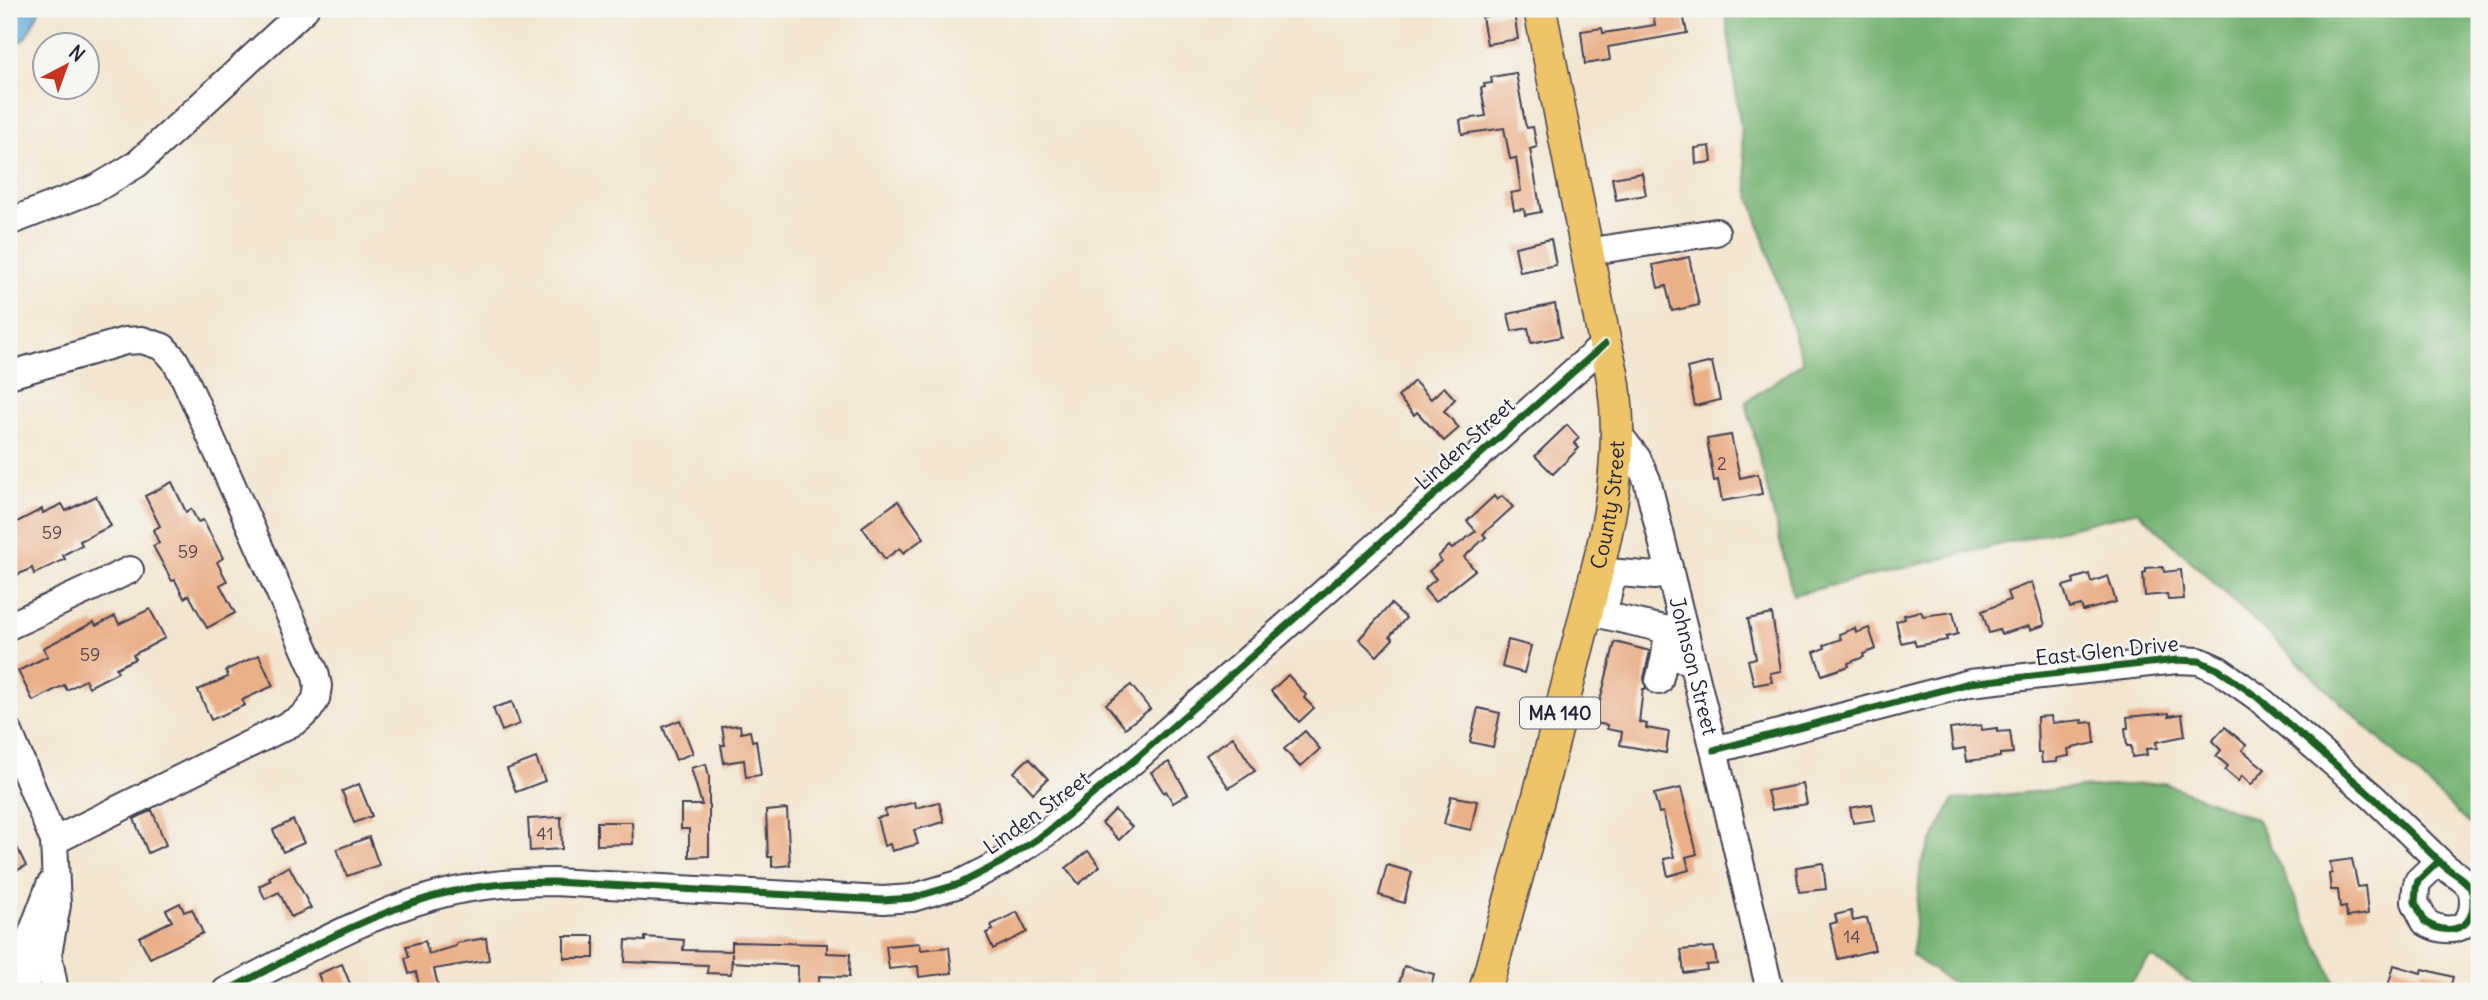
<svg xmlns="http://www.w3.org/2000/svg" width="2488" height="1000" font-family="Delius,sans-serif">
  <style>
    .forest { fill: #75b272; stroke: #4c6a56; stroke-width: 2 }
    .water { fill: #69abdd; stroke: #46668c; stroke-width: 2 }
    .building { fill: #eab08a }
    .lines { fill: none; stroke-linecap: round; stroke-linejoin: round }
    .minor-casing { stroke: #413f52; stroke-width: 30 }
    .major-casing { stroke: #413f52; stroke-width: 35 }
    .minor { stroke: #fff; stroke-width: 26 }
    .major { stroke: #eec469; stroke-width: 32 }
    .cycleway-casing { stroke: #f6f6f2; stroke-width: 11 }
    .cycleway { stroke: #1b5e20; stroke-width: 7 }
    .labels { text-anchor: middle; stroke-width: 5; stroke-linejoin: round; paint-order: stroke }
    .number-label { font-size: 18px; fill: #54464f }
    .shield { fill: #f6f6f2; stroke: #626272; stroke-width: 2 }
    .shield-label { font-size: 19px; font-weight: bold; fill: #22223b }
    .street-label { font-size: 21px; fill: #22223b; stroke: #f6f6f2 }
  </style>
  <rect width="100%" height="100%" fill="#f6f6f2"/>
  <filter id="ink" filterUnits="userSpaceOnUse"><feTurbulence type="fractalNoise" baseFrequency=".0143" numOctaves="2"/><feDisplacementMap in="SourceGraphic" scale="14" xChannelSelector="R" yChannelSelector="G"/><feConvolveMatrix kernelMatrix="1 2 1 2 8 2 1 2 1" color-interpolation-filters="sRGB"/></filter>
  <filter id="wash" filterUnits="userSpaceOnUse"><feTurbulence type="fractalNoise" baseFrequency=".00686" numOctaves="4" result="noise"/><feDisplacementMap in="SourceGraphic" scale="28" xChannelSelector="R" yChannelSelector="G"/><feGaussianBlur stdDeviation="1.57" result="paint"/><feColorMatrix in="noise" values="0 0 0 0 0 0 0 0 0 0 0 0 0 0 0 0 0 1.4 0 .05"/><feComposite in="paint" operator="in"/></filter>
  <g filter="url(#wash)">
    <rect width="100%" height="100%" fill="#f3e6d1"/>
    <g class="forest">
      <path d="M1725,9H2479V833L2138,511L1793,595L1746,402L1803,362L1749,193Z"/>
      <path d="M2164,783L2258,820L2339,991H2204L2151,957L2123,991H1963L1912,955L1921,863L1953,800L2061,789Z"/>
    </g>
    <path class="water" d="M9,9H40L27,36L9,51Z"/>
    <g id="blocks">
      <g class="building">
        <path d="M1652,9H1682L1687,33L1608,47L1610,60L1585,64L1581,31L1602,28L1603,33L1655,25Z"/>
        <path d="M1514,12L1518,39L1487,44L1482,17Z"/>
        <path d="M1516,73L1525,123L1527,128L1533,127L1537,147L1530,149L1541,212L1525,215L1524,209L1514,210L1511,193L1521,191L1516,158L1510,159L1504,128L1462,134L1460,120L1486,116L1481,88L1485,87L1484,84L1492,83L1491,77Z"/>
        <path d="M1710,146L1712,162L1696,164L1695,148Z"/>
        <path d="M1642,173L1646,195L1616,200L1612,178Z"/>
        <path d="M1551,239L1556,265L1520,272L1515,247Z"/>
        <path d="M1689,257L1699,305L1672,311L1666,286L1658,288L1653,265Z"/>
        <path d="M1555,304L1561,337L1531,343L1528,328L1512,331L1508,314Z"/>
        <path d="M1712,362L1720,400L1695,406L1687,368Z"/>
        <path d="M1414,381L1431,399L1444,387L1455,399L1444,411L1459,428L1444,441L1417,412L1414,415L1398,397Z"/>
        <path d="M1567,425L1579,438L1574,443L1579,448L1553,474L1535,456Z"/>
        <path d="M1731,435L1740,478L1758,474L1762,494L1722,501L1718,480L1714,481L1707,439Z"/>
        <path d="M172,482L186,512L191,509L198,522L203,520L223,558L217,562L227,581L220,585L235,613L207,628L189,595L184,598L175,580L172,581L153,546L159,543L153,530L160,526L145,496Z"/>
        <path d="M96,496L111,526L80,541L82,545L63,555L65,559L34,574L32,568L13,577L9,567V526L42,509L43,513L62,504L66,511Z"/>
        <path d="M1494,496L1497,500L1502,496L1513,507L1483,534L1486,537L1464,557L1475,570L1435,602L1424,589L1436,579L1429,571L1441,561L1438,557L1449,546L1452,549L1476,531L1467,521Z"/>
        <path d="M898,501L924,538L903,553L900,548L885,559L862,527Z"/>
        <path d="M2163,567L2164,572L2181,570L2184,599L2168,600L2167,594L2145,596L2143,573L2146,572V568Z"/>
        <path d="M2089,574L2091,582L2108,576L2116,602L2083,611L2081,605L2070,608L2063,586L2074,583L2073,579Z"/>
        <path d="M2032,582L2045,625L2030,630L2029,626L2001,634L1999,630L1989,633L1982,611L2010,600L2007,592Z"/>
        <path d="M1391,604L1406,618L1390,636L1393,639L1377,656L1359,639Z"/>
        <path d="M150,609L165,638L133,655L135,659L116,668L118,672L89,687L85,680L67,690L64,685L33,701L18,671L48,656L43,648L94,622L96,626L115,616L119,624Z"/>
        <path d="M1921,611L1923,616L1953,612L1958,634L1946,637L1947,640L1916,646L1914,640L1901,643L1896,621L1905,619L1904,615Z"/>
        <path d="M1772,614L1781,671L1770,673L1772,682L1754,685L1748,660L1756,658L1748,619Z"/>
        <path d="M1855,628L1856,633L1869,628L1876,649L1863,654L1864,657L1848,663L1849,666L1822,675L1814,652L1825,648L1824,645L1841,639L1839,634Z"/>
        <path d="M1508,640L1531,646L1524,673L1502,667Z"/>
        <path d="M1615,642L1650,651L1644,678L1646,689H1643L1639,722L1647,724L1646,728L1669,732L1666,753L1620,745L1622,732L1607,729V725L1592,723L1596,701H1600Z"/>
        <path d="M259,655L273,686L242,700L245,705L211,720L198,690L228,677L226,670Z"/>
        <path d="M1288,675L1306,695L1304,698L1314,708L1299,722L1271,691Z"/>
        <path d="M1131,685L1150,709L1125,728L1106,704Z"/>
        <path d="M512,702L520,724L502,731L493,708Z"/>
        <path d="M1478,708L1500,713L1493,747L1470,742Z"/>
        <path d="M2169,713V716L2182,714L2185,736L2156,742L2157,748L2146,749L2147,755L2132,757L2131,746H2127L2125,728H2128L2127,717Z"/>
        <path d="M2051,716L2052,723L2082,720V723L2093,722L2095,743L2068,749L2069,756L2057,758V762L2042,763L2041,753H2038L2037,717Z"/>
        <path d="M680,720L693,753L676,760L663,727Z"/>
        <path d="M740,725L741,733L750,731L752,741L756,740L761,775L746,777L744,760L724,763L721,745H725L722,727Z"/>
        <path d="M1981,725L1982,730L1997,728V732L2010,731L2013,753L2000,754V757L1967,761L1965,748L1953,750L1950,729Z"/>
        <path d="M2225,727L2246,745L2242,750L2265,769L2251,785L2242,776L2238,781L2225,770L2228,766L2216,756L2221,750L2212,741Z"/>
        <path d="M1305,731L1320,749L1300,767L1284,749Z"/>
        <path d="M1233,737L1255,771L1229,788L1206,755Z"/>
        <path d="M536,758L545,781L516,792L507,769Z"/>
        <path d="M1029,758L1048,779L1033,793L1014,772Z"/>
        <path d="M1169,762L1188,794L1173,803L1166,791L1164,793L1151,772Z"/>
        <path d="M706,764L709,776V856L689,857V829H681V805H702L691,768Z"/>
        <path d="M359,784L372,816L354,823L342,791Z"/>
        <path d="M1803,784L1807,804L1772,810L1767,791Z"/>
        <path d="M1681,788L1697,854L1686,857L1689,870L1668,876L1664,859L1674,857L1663,812L1659,813L1654,794Z"/>
        <path d="M1451,796L1477,801L1471,830L1444,824Z"/>
        <path d="M915,802L916,808L939,802L944,822L914,830L918,844L892,851L890,844L884,846L877,818L886,816L885,810Z"/>
        <path d="M1872,804L1875,820L1853,823L1850,808Z"/>
        <path d="M787,809L790,865L772,867V857H768L766,811Z"/>
        <path d="M152,810L166,845L148,853L134,819Z"/>
        <path d="M1115,810L1132,827L1119,840L1102,823Z"/>
        <path d="M561,817L562,849L530,851L528,819Z"/>
        <path d="M293,820L304,843L283,852L273,830Z"/>
        <path d="M597,822H632L633,844L597,845Z"/>
        <path d="M9,830L26,866L9,874Z"/>
        <path d="M369,837L379,865L347,876L337,849Z"/>
        <path d="M1088,851L1100,866L1079,884L1066,868Z"/>
        <path d="M2352,859L2358,887L2365,886L2368,914L2347,917L2346,907L2340,908L2338,890H2331L2329,874L2332,873L2330,862Z"/>
        <path d="M1823,863L1826,889L1799,892L1796,867Z"/>
        <path d="M1387,865L1412,872L1404,903L1379,895Z"/>
        <path d="M289,866L311,908L291,917L279,892L265,899L259,886L271,880L269,877Z"/>
        <path d="M180,903L184,912L192,909L203,933L150,958L139,937L172,921L166,910Z"/>
        <path d="M1851,911L1853,921L1867,918L1875,950L1838,959L1830,924L1837,922L1835,915Z"/>
        <path d="M1017,912L1027,932L993,949L986,933L993,930L991,925Z"/>
        <rect x="564" y="936" width="30" height="22"/>
        <path d="M645,937L684,940L683,950L732,951V942L827,944V953L850,954L849,977L819,976V991H797L798,966L732,962V953L731,974L707,973L708,965L625,962L626,940L645,941Z"/>
        <path d="M486,938L489,960L434,969L438,985L420,989L416,972L409,974L405,958L409,957L406,946L425,941L429,954L456,946V943Z"/>
        <path d="M920,943L921,950L949,947L952,973L919,977L918,966L889,969L886,946Z"/>
        <path d="M1714,947L1717,964L1706,965L1707,970L1684,973L1681,950Z"/>
        <path d="M342,964L353,991H325L318,974Z"/>
        <path d="M2394,965L2421,973L2423,969L2453,977L2449,991H2408L2388,986Z"/>
        <path d="M1404,966L1434,974L1430,991H1397Z"/>
      </g>
    </g>
  </g>
  <g filter="url(#ink)">
    <use href="#blocks" fill-opacity="0" stroke="#413f52" stroke-width="2"/>
    <g class="lines">
      <defs>
        <g id="minor">
          <path d="M9,222L97,188L137,164L305,9"/>
          <path d="M1586,252L1716,232"/>
          <path d="M9,375L125,341L142,340L163,347L174,359L185,379L315,672L318,686L316,699L309,710L298,720L54,841"/>
          <path id="s1" d="M1616,431L1637,458L1647,480L1714,750L1770,991"/>
          <path d="M1597,571L1655,576L1669,567"/>
          <path d="M1613,574L1603,615L1668,630L1665,656"/>
          <path d="M9,626L130,570"/>
          <path d="M1659,681L1665,656L1683,659"/>
          <path d="M9,732L54,841L57,905L48,954L55,991"/>
          <path d="M1714,750L1970,683L2177,660L2199,661L2219,670L2257,697L2373,797L2439,861C2447,871 2461,875 2469,886C2472,890 2473,896 2473,902C2473,932 2446,935 2425,922L2415,902L2416,888L2418,881L2439,861"/>
          <path d="M26,991L30,938L50,885"/>
          <path d="M226,991C292,958 359,918 431,897C471,885 512,882 553,882L883,900L912,898L959,884L1000,863L1046,833L1139,756L1605,344"/>
        </g>
        <g id="major">
          <path id="s2" d="M1485,991L1539,796L1597,571C1616,498 1627,417 1605,344L1540,9"/>
        </g>
      </defs>
      <use href="#minor" class="minor-casing"/>
      <use href="#major" class="major-casing"/>
      <use href="#minor" class="minor"/>
      <use href="#major" class="major"/>
      <defs>
        <g id="cycleway">
          <path d="M1714,750L1970,683L2177,660L2199,661L2219,670L2257,697L2373,797L2439,861C2447,871 2461,875 2469,886C2472,890 2473,896 2473,902C2473,932 2446,935 2425,922L2415,902L2416,888L2418,881L2439,861"/>
          <path d="M226,991C292,958 359,918 431,897C471,885 512,882 553,882L883,900L912,898L959,884L1000,863L1046,833L1139,756L1605,344"/>
        </g>
      </defs>
      <use href="#cycleway" class="cycleway-casing"/>
      <use href="#cycleway" class="cycleway"/>
    </g>
  </g>
  <g class="labels">
    <g class="number-label">
      <text x="1722" y="470">2</text>
      <text x="52" y="539">59</text>
      <text x="188" y="558">59</text>
      <text x="90" y="661">59</text>
      <text x="545" y="840">41</text>
      <text x="1852" y="943">14</text>
    </g>
    <rect class="shield" x="1520" y="697.5" width="80" height="31" rx="5"/>
    <g class="shield-label">
      <text x="1560" y="720">MA 140</text>
    </g>
    <g class="street-label">
      <text transform="translate(1465 444) rotate(-42)" y="7">Linden Street</text>
      <text dy="7" stroke="none"><textPath href="#s2" startOffset="502">County Street</textPath></text>
      <text transform="translate(2107 651) rotate(-6)" y="7">East Glen Drive</text>
      <text dy="7" stroke="none"><textPath href="#s1" startOffset="250">Johnson Street</textPath></text>
      <text transform="translate(1037 813) rotate(-36)" y="7">Linden Street</text>
    </g>
  </g>
  <rect width="2488" height="1000" fill="none" stroke="#f6f6f2" stroke-width="35"/>
  <g transform="translate(66 66) rotate(41)"><circle r="33" fill="#f6f6f2" stroke="#a1a1a9" stroke-width="2"/>
  <path d="M0-5L12 26L0 18L-12 26Z" fill="#c8321e"/>
  <text y="-10" font-size="19" font-weight="bold" text-anchor="middle" fill="#22223b">N</text>
  </g>
</svg>
